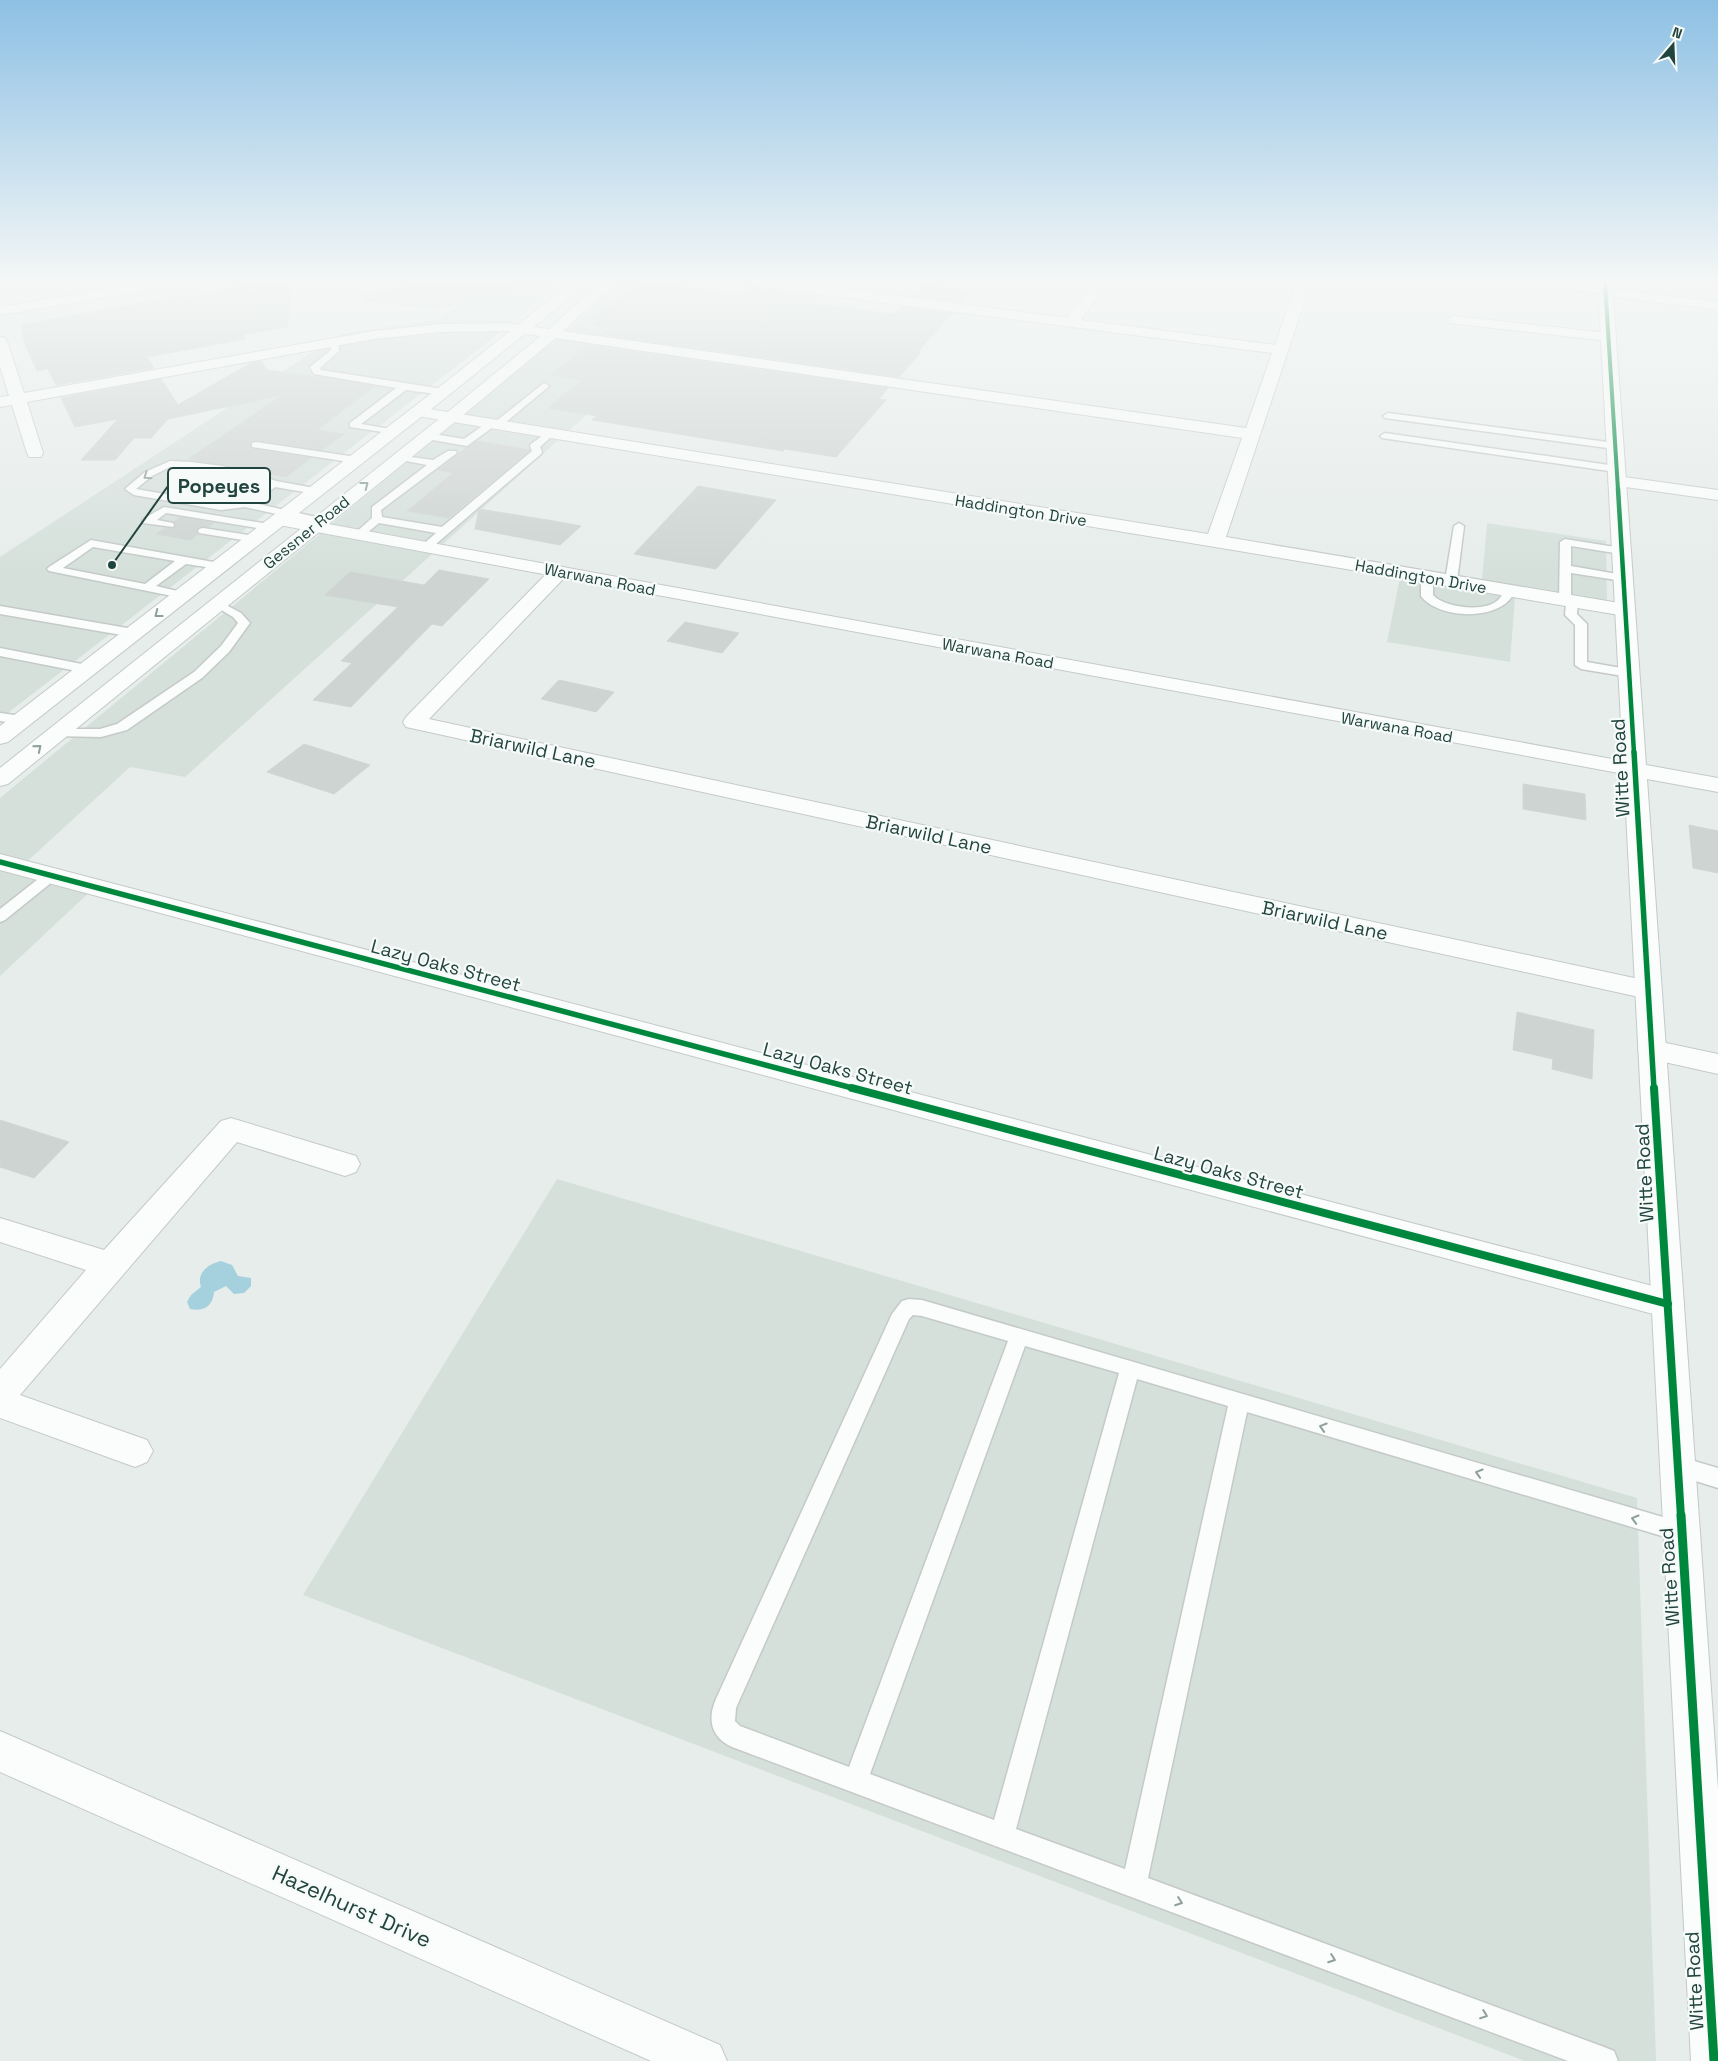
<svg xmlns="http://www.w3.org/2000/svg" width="1718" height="2061" font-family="'Space Grotesk',sans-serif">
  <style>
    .built { fill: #d5e0db }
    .water { fill: #a5d1de }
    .building { fill: #ced4d2; stroke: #cfd6d4 }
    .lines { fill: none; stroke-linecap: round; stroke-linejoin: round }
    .service-casing { stroke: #c4cac8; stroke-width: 3 }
    .minor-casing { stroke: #c4cac8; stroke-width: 2 }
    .tertiary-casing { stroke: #c4cac8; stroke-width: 2 }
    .secondary-casing { stroke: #c2cbc8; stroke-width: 2 }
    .service { fill: #fbfcfc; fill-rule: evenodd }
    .minor { fill: #fbfcfc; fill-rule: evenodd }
    .tertiary { fill: #fbfcfc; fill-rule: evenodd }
    .secondary { fill: #fbfcfc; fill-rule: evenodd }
    .cycleway-far4-casing { stroke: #f6fbf9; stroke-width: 5.5 }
    .cycleway-far3-casing { stroke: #f6fbf9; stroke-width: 7 }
    .cycleway-far2-casing { stroke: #f6fbf9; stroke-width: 9 }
    .cycleway-far1-casing { stroke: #f6fbf9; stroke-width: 11 }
    .cycleway-casing { stroke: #f6fbf9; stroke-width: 12 }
    .cycleway-far4 { stroke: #00873e; stroke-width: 4 }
    .cycleway-far3 { stroke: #00873e; stroke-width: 4.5 }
    .cycleway-far2 { stroke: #00873e; stroke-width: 5.5 }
    .cycleway-far1 { stroke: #00873e; stroke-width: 8 }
    .cycleway { stroke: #00873e; stroke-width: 9 }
    .oneway { stroke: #8ea09d }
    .labels { text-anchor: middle; stroke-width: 4.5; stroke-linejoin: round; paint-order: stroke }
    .far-street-label { font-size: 16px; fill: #22443e; stroke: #f6fbf9 }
    .street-label { font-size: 19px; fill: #22443e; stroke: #f6fbf9 }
    .near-street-label { font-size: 22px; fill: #22443e; stroke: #f6fbf9 }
    .leader { fill: none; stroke: #22443e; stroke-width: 2 }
    .callout-dot { fill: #22443e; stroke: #f6fbf9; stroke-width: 2 }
    .callout { fill: #f6fbf9; stroke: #22443e; stroke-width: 2 }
    .callout-label { font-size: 20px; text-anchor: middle; font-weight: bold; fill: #22443e }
  </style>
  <rect width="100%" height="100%" fill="#e7edeb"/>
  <g class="built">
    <path d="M491,282H557L524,314L0,719V557L340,334L440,319Z"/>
    <path d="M621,282H688L660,305L703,312L660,348L706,355L664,397L614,390L185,777L130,767L21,867L95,887L0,976V798L579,320Z"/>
    <path d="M1487,523L1606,541L1607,601L1482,581Z"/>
    <path d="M1400,578L1515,597L1510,662L1387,642Z"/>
    <path d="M557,1179L1637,1498L1656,2061H1525L303,1595Z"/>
  </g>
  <path class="water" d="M221,1261L232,1265L238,1276L251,1278V1286L244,1293L234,1294L226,1286L214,1292C213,1306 204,1312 190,1309L187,1302L191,1295L201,1287C196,1273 208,1264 221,1261Z"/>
  <g class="building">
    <path d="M254,282H292L287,327L243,335L246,339L147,357L154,368L56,385L48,369L37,371L25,344L21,325L184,295L186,298Z"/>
    <path d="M429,282H510L511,294L435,308L363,301V294Z"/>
    <path d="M641,282H656L747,295L748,282L757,288L820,296L812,303L894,314L901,307L952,313L918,352H921L899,377L602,335L611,328L593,325L600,320L591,319Z"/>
    <path d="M923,284L959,288L972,290L961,302L911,296Z"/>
    <path d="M589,345L888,388L879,399L886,400L836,457L785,449L783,451L592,420L597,416L548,408L582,380L550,375Z"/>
    <path d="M261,361L267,370L375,386L317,430L344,434L322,450L256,440L251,442L252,449L311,458L286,477L188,459L283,395L168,419L151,438H134L115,460H81L118,419L75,427L61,398L161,379L178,405L251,363Z"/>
    <path d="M477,441L530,450L449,518L407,511L453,473L438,470L466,448Z"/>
    <path d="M698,486L776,500L716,569L634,554Z"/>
    <path d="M479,509L554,521L581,526L560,545L475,529Z"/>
    <path d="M180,517L214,523L208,527H199L196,530L198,534L190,540L156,534L165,528L174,529L176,526L174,522Z"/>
    <path d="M439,570L489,579L442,626L432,624L351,707L313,700L352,663L341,661L398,607L325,595L350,572L424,585Z"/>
    <path d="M685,622L739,633L722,653L667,641Z"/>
    <path d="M559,680L614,692L596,712L541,699Z"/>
    <path d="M304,744L370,765L334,794L267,772Z"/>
    <path d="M1523,784L1585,794L1586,820L1523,809Z"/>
    <path d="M1689,825L1718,831V873L1693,868Z"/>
    <path d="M1517,1012L1594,1030L1592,1079L1552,1069L1553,1059L1513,1050Z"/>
    <path d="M0,1120L69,1142L34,1178L0,1167Z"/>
  </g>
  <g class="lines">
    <defs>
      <g id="service">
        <path d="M400,282H409L405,284Z"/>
        <path d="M1519,282H1546L1605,290L1609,292L1605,294L1523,284Z"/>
        <path d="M335,339L339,342V351L320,368L321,370L443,389L448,392L443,395L406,390L361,424L396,430V434L350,427V423L396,388L314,374L310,367L331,350V342Z"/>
        <path d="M544,383L549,386L547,388L500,427H493L467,446L427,439L422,436L427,433L464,439L488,422H495Z"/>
        <path d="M1388,413L1615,443L1620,446L1615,449L1385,418L1383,416Z"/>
        <path d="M549,431L554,434L540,447L542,452L541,454L430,549H422L420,547L436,533L379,523L362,537H354L353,535L372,518V507L427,465L396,459V455L433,460L448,451H456L457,453L381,510L382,517L442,527L532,451L530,446L531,444Z"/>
        <path d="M1385,433L1616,466L1621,469L1616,472L1382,438L1380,436Z"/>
        <path d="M256,442L356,457L361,460L356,463L252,447V443Z"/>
        <path d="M170,461L191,462L222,466L257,474L276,481L320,489L321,491L320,493L316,494L275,487L254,503L325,519L326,521L321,524L245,507L221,510L134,495L125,489L145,472ZM170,467C200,466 238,472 266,484L242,501L221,504L136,489L152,476Z"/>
        <path d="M164,507L269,524L274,527L269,530L166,513L157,520L173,523L174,525L173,527L143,523L142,521L143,519Z"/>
        <path d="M1459,523L1464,526L1457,581L1451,584L1445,581L1454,526Z"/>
        <path d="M203,528L255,536L260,539L255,542L199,533L198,531L199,529Z"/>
        <path d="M1565,539L1621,548L1627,551L1621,554L1571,546V566L1623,575L1629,578L1623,581L1571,573V598L1576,599L1578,601L1577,614L1587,624V662L1633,670L1635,673L1633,676L1629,677L1581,669L1575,665V625L1565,615L1566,603L1559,600L1560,542Z"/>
        <path d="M91,540L219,563L225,566L219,569L186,564L156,586L186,593L188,595L182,598L49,571L47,569L49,567ZM93,547L175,561L145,584L63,568Z"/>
        <path d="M1427,574L1433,577V595C1444,608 1487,613 1499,599C1502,596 1503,592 1505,589H1513L1515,591C1503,622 1439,620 1421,596V577Z"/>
        <path d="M217,600L241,613L250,623L229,652L202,678L127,730L101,737L52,736L50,733L52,730L57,729H100L117,724L194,672L221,646L238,623L233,617L213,605L211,603Z"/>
        <path d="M0,606L133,629L139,633L133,637L0,614Z"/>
        <path d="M0,648L87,665L93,669L87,673L0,656Z"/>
        <path d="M0,713L22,716L28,720L22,724L0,721Z"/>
        <path d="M52,870L57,872L59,875L57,878L5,920L0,922V909L47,872Z"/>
        <path d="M909,1299L922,1300L1690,1525L1693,1532L1690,1539L1682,1542L1247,1412L1148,1878L1604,2047L1614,2051L1618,2061H1568L732,1747C711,1738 707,1719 716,1699L892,1314L902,1301ZM913,1315L922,1316L1008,1341L849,1767L740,1726L735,1721L736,1708L909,1319ZM1025,1346L1119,1373L994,1820L870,1774ZM1137,1379L1228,1406L1125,1869L1016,1829Z"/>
        <path d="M1677,1456L1718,1468V1488L1670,1473L1667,1466L1670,1459Z"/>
      </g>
      <g id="minor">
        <path d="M149,282H183L176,286L0,315V307Z"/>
        <path d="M750,282H792L1067,318L1093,282H1107L1081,320L1275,345L1297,282H1311L1226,537L1625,604L1632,606L1635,610L1632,614L1625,616L1215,547L411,415L409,412L411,409L417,407L1208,534L1242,438L507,331L440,332L374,339L27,402L43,453L41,457H29L27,453L12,405L0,407V397L9,396L0,366V337L5,338L7,341L24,393L374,331L440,324L507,323L1246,428L1272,353L757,286Z"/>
        <path d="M1605,288L1718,302V310L1600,295L1598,292Z"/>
        <path d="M1455,316L1608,333L1613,334L1615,337L1613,340L1608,341L1450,323L1448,320L1450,317Z"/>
        <path d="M1617,476L1718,490V500L1611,485L1608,481L1611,477Z"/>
        <path d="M559,566L566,568L569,572L566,576L429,719L1648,981L1657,983L1661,990L1657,997L1648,999L406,727L403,722L406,717L552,568Z"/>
        <path d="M0,854L1668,1290L1679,1294L1684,1304L1679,1314L1668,1318L0,870Z"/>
        <path d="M1652,1040L1718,1054V1074L1642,1057L1638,1050L1642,1043Z"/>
        <path d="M231,1118L356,1156L360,1164L356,1172L345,1176L237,1142L20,1395L147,1440L153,1451L147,1462L135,1467L0,1418V1369L86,1270L0,1242V1218L104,1250L221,1121Z"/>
        <path d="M0,1731L720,2045L727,2061H651L0,1772Z"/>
      </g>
      <path id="tertiary" d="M1598,282H1612L1646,765L1718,778V792L1647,779L1718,1789V2061H1691L1624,774L279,525L273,524L270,520L273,516L279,515L1623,761Z"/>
      <g id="secondary">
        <path d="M568,282H583L568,299L449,395L8,742L0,744V726L437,389L558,293Z"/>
        <path d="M600,282H616L558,336L456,421L8,784L0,786V768L444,415L548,330Z"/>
      </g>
    </defs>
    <use href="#service" class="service-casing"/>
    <use href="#minor" class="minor-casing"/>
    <use href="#tertiary" class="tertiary-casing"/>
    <use href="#secondary" class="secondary-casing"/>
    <use href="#service" class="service"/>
    <use href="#minor" class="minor"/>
    <use href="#tertiary" class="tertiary"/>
    <use href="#secondary" class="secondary"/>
    <defs>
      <path id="cycleway-far4" d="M1605,282L1618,490"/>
      <path id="cycleway-far3" d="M1618,489L1634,753"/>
      <g id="cycleway-far2">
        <path d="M1634,752L1654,1089"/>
        <path d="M0,862L856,1089"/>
      </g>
      <g id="cycleway-far1">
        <path d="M852,1088L1668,1304"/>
        <path d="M1654,1088L1681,1517"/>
      </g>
      <path id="cycleway" d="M1681,1515L1714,2061"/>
    </defs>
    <use href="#cycleway-far4" class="cycleway-far4-casing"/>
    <use href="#cycleway-far3" class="cycleway-far3-casing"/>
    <use href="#cycleway-far2" class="cycleway-far2-casing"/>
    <use href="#cycleway-far1" class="cycleway-far1-casing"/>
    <use href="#cycleway" class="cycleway-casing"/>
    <use href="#cycleway-far4" class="cycleway-far4"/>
    <use href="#cycleway-far3" class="cycleway-far3"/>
    <use href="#cycleway-far2" class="cycleway-far2"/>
    <use href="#cycleway-far1" class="cycleway-far1"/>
    <use href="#cycleway" class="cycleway"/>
  </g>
  <defs><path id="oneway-chevron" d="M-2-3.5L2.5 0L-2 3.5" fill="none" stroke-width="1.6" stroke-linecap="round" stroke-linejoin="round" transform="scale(1.25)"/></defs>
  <g class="oneway">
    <use href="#oneway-chevron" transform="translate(147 476) rotate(146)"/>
    <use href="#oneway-chevron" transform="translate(365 485) rotate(-38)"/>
    <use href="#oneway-chevron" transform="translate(158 614) rotate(142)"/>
    <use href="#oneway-chevron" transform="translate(38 748) rotate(-39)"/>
    <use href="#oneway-chevron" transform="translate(1323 1427) rotate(-163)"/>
    <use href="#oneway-chevron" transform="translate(1479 1473) rotate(-163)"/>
    <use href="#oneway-chevron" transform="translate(1635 1519) rotate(-164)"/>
    <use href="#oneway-chevron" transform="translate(1179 1902) rotate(20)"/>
    <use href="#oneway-chevron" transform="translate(1332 1959) rotate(20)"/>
    <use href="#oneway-chevron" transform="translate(1484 2015) rotate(21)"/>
  </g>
  <linearGradient id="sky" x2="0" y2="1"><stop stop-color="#8dc0e4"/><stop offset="0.49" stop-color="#f4f7f6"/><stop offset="1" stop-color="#f4f7f6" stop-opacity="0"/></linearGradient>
  <rect width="1718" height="571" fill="url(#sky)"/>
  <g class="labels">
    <g class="far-street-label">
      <text transform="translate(1021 510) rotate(9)" y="6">Haddington Drive</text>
      <text transform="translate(306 532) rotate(-39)" y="6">Gessner Road</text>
      <text transform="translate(1421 576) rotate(10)" y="6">Haddington Drive</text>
      <text transform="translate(600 579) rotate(11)" y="6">Warwana Road</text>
      <text transform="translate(998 653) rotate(10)" y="6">Warwana Road</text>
      <text transform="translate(1397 727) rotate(10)" y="6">Warwana Road</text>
    </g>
    <g class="street-label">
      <text transform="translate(533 748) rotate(12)" y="7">Briarwild Lane</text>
      <text transform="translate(1620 768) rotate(-93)" y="7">Witte Road</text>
      <text transform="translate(929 834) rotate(12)" y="7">Briarwild Lane</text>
      <text transform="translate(1325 920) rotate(12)" y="7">Briarwild Lane</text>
      <text transform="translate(446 965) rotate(15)" y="7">Lazy Oaks Street</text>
      <text transform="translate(838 1068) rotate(15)" y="7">Lazy Oaks Street</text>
      <text transform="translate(1229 1172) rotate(15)" y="7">Lazy Oaks Street</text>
      <text transform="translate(1644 1173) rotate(-93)" y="7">Witte Road</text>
      <text transform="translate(1669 1577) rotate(-94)" y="7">Witte Road</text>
      <text transform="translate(1694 1981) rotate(-93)" y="7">Witte Road</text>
    </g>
    <g class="near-street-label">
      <text transform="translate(352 1906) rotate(24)" y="8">Hazelhurst Drive</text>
    </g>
  </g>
  <path class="leader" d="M112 565L168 486"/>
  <circle class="callout-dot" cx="112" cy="565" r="5"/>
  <rect class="callout" x="168" y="468" width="102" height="35" rx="5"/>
  <g class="callout-label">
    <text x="219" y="493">Popeyes</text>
  </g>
  <g transform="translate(1673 45) rotate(19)" stroke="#f6fbf9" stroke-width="4" paint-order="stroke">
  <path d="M0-4L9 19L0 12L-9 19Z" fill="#22443e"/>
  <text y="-8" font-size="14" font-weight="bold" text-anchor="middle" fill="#22443e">N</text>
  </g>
</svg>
